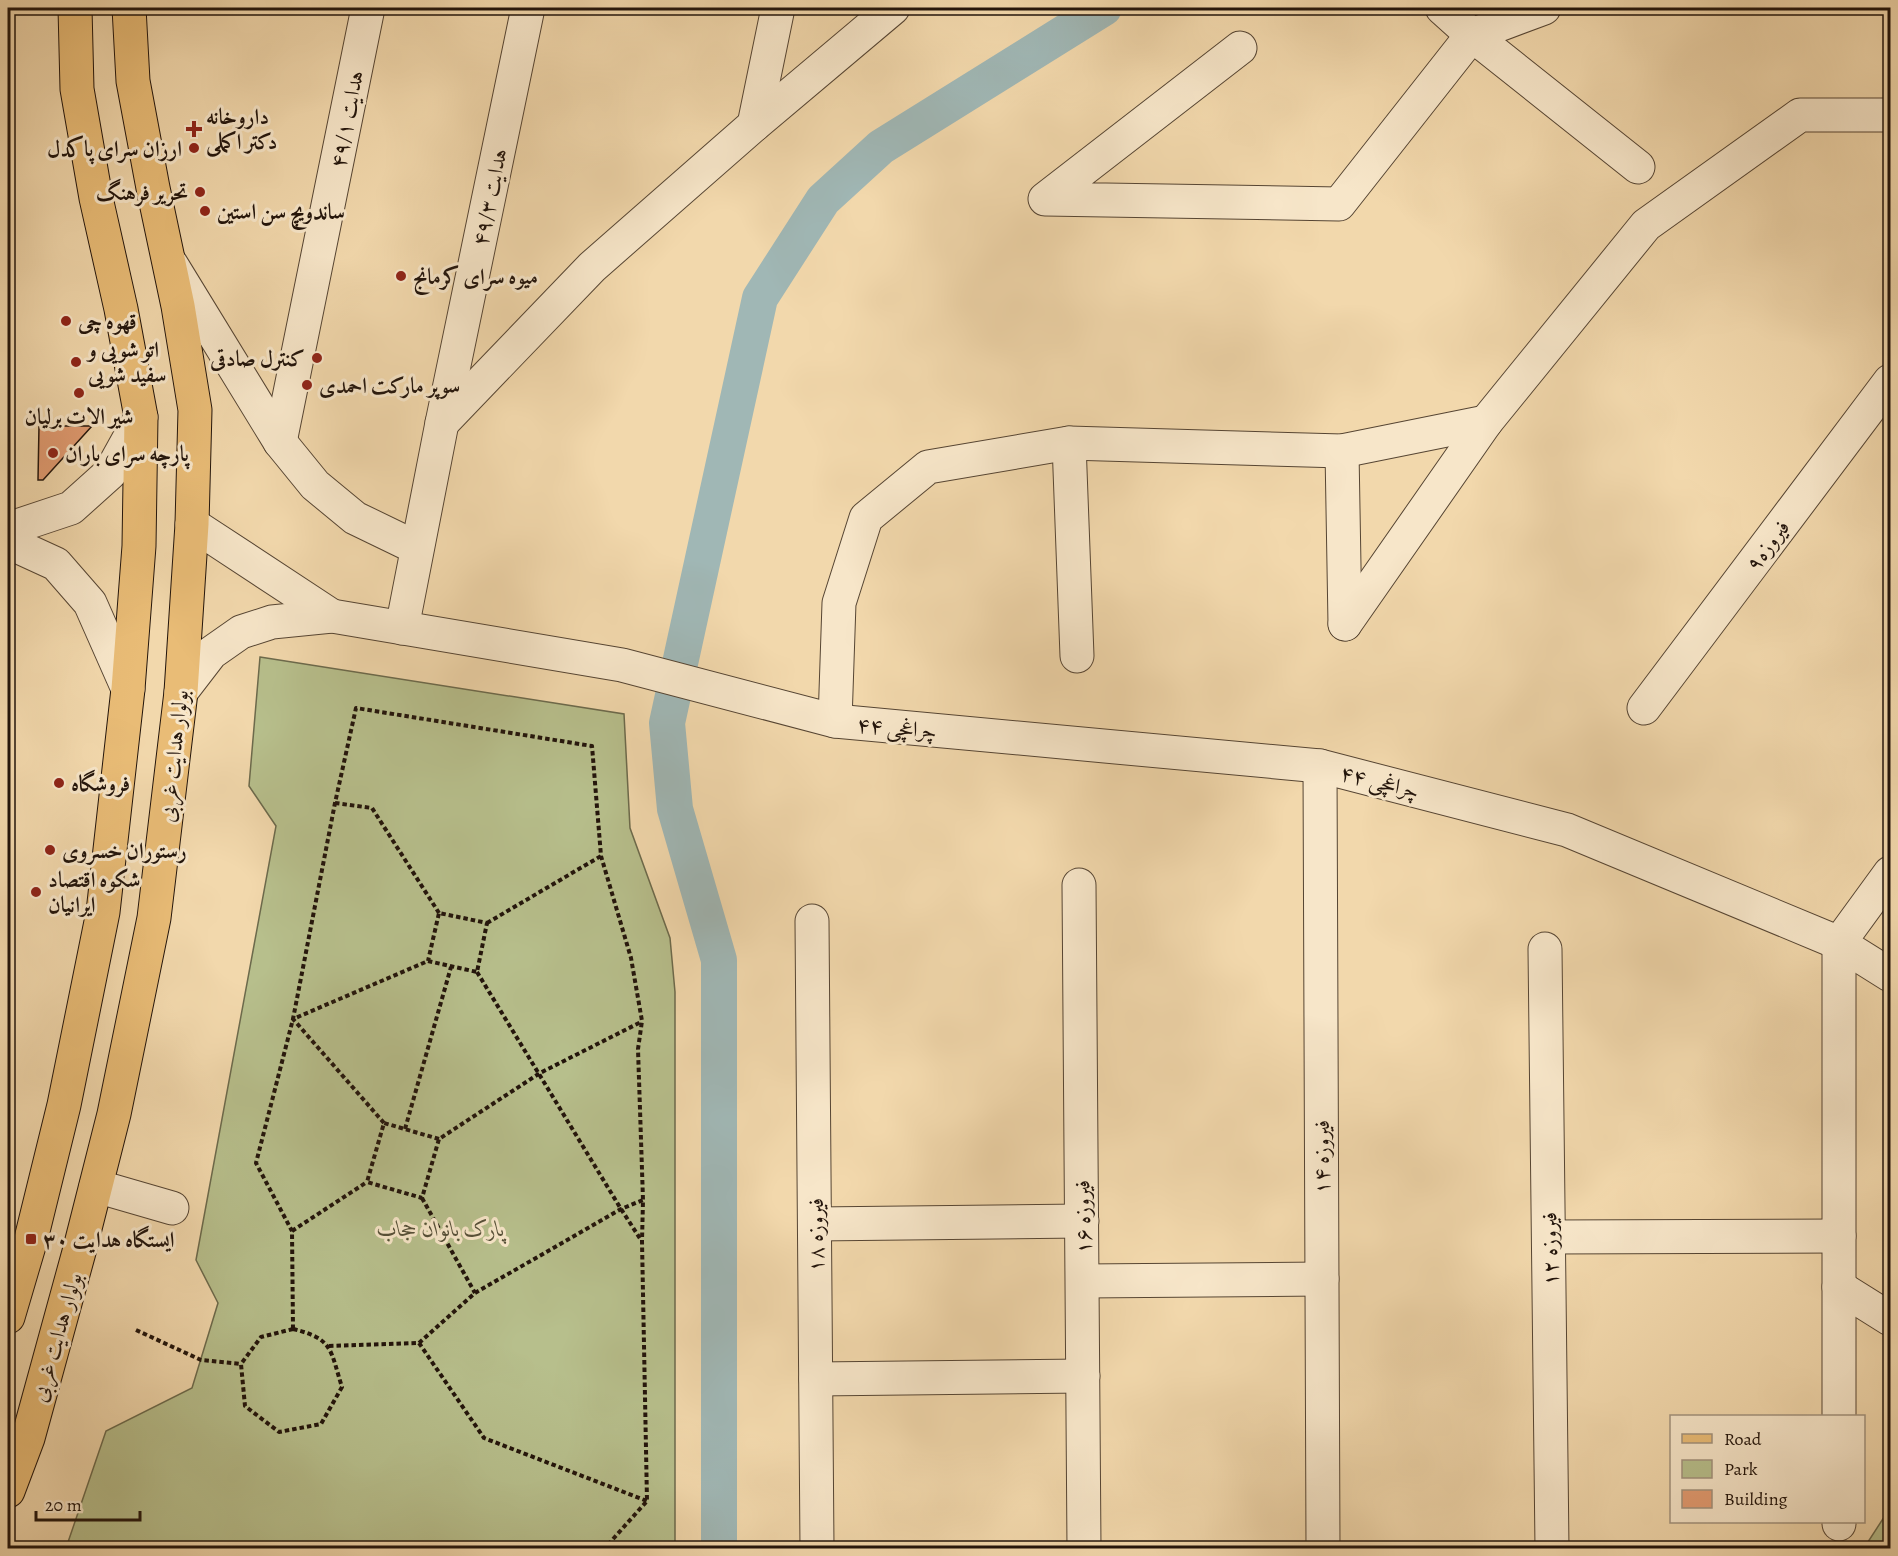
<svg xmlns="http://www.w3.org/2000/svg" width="1898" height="1556" font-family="Alegreya,Amiri,serif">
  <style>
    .green { fill: #b7bf8c; stroke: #6c6a4c; stroke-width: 1.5 }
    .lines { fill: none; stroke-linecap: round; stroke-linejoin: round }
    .canal { stroke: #a0b7b5; stroke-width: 36 }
    .building { fill: #e39c72; stroke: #22140b; stroke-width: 1.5 }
    .minor-casing { stroke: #564533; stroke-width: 35 }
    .major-casing { stroke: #22140b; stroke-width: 35 }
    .path { stroke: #22140b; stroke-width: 4; stroke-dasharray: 4.5 3; stroke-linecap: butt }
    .minor { stroke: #f7e6c9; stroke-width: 33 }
    .major { stroke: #e9bc76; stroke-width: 33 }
    .poi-dot { fill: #8f2418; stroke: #f7e6c9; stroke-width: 2 }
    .labels { text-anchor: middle; stroke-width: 6; stroke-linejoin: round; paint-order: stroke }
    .poi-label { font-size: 22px; font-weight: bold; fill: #22140b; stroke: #f7e6c9; text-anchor: start }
    .street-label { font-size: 22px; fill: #22140b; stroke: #f7e6c9 }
    .park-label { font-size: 22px; font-style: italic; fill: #565038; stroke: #f7e6c9 }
  </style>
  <rect width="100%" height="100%" fill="#f2d8ac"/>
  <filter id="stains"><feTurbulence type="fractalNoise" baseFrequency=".00333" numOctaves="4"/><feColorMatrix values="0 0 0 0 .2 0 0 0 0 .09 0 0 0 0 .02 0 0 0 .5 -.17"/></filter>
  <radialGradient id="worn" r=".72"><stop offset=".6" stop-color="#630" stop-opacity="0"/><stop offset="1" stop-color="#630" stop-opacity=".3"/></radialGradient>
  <g class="green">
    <path d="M260,657L624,714L630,828L670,938L675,992V1548H66L106,1431L192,1388L218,1303L196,1260L276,826L249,786Z"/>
    <path d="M1890,1508V1548H1864Z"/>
  </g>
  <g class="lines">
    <path class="canal" d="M719,1548V960L675,809L667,723L760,298L823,200L881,147L1104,8"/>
  </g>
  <path class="building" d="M39,426H92L43,480H38Z"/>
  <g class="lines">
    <defs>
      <g id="minor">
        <path d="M1442,8L1472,35L1638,167"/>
        <path d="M1240,48L1045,199L1339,204L1472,35L1544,8"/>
        <path d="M754,125L778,8"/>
        <path d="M171,264L280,442L315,485L355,518L417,548"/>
        <path d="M442,423L592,267L754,125L893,8"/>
        <path d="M280,442L368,8"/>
        <path d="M1069,443L1077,656"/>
        <path d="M1342,451L1345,624"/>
        <path d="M192,524L332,616"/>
        <path d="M8,529L71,508L110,473L141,417"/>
        <path d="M8,542L56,564L90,603L128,689"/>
        <path d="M1345,624L1486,422L1646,225L1800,115H1890"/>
        <path d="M402,628L442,423L528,8"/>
        <path d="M181,692L211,653L241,632L272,622L332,616L622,665L835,721L1320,766L1567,830L1839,943L1890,975"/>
        <path d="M1644,708L1890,381"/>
        <path d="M835,721L839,603L866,518L928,467L1069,443L1342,451L1486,422"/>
        <path d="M1320,766L1323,1548"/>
        <path d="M1079,885L1084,1548"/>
        <path d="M812,921L817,1548"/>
        <path d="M1545,949L1552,1548"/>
        <path d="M96,1186L172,1208"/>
        <path d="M815,1224L1082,1221"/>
        <path d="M1549,1237L1839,1236"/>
        <path d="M1083,1281L1322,1279"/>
        <path d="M1839,1287L1890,1319"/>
        <path d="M816,1379L1083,1376"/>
        <path d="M1839,1416V943L1890,873"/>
        <path d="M1839,1524V1522"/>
      </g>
      <g id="major">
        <path d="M8,1317L31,1239L64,1105L103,912L128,689L139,546L141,417L121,309L96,198L77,89L75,8"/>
        <path d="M8,1491L28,1438L79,1252L114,1114L154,918L181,692L192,524L195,410L178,306L153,188L133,81L129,8"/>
      </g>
    </defs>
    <use href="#minor" class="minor-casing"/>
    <use href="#major" class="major-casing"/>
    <g class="path">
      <path d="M335,803L372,808L439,913"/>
      <path d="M487,923L601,856"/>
      <path d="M477,972L621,1209L641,1240"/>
      <path d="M384,1123L293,1019L428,961L477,972L487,923L439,913L428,961"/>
      <path d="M405,1129L451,967"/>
      <path d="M439,1139L384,1123L367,1182L422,1198L439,1139L540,1073L641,1022"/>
      <path d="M422,1198L475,1293"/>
      <path d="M292,1231L367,1182"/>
      <path d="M293,1329L292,1231L256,1163L293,1019L335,803L356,708L592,746L601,856L631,958L642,1021L638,1049L643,1200L642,1241L647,1501L605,1548"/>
      <path d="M293,1329C334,1339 330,1350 342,1387L321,1424L279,1432L245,1406L241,1364L261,1337Z"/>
      <path d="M136,1330L201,1360L241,1364"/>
      <path d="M419,1343L484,1438L647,1501"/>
      <path d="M329,1346L419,1343L475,1293L621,1209L643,1200"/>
    </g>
    <use href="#minor" class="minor"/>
    <use href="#major" class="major"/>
  </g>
  <g class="poi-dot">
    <path d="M191 120h6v6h6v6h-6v6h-6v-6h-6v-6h6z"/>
    <circle cx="194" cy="148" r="6"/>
    <circle cx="200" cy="192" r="6"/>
    <circle cx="205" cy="211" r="6"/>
    <circle cx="401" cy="276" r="6"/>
    <circle cx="66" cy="321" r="6"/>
    <circle cx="317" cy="358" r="6"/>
    <circle cx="76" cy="362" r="6"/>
    <circle cx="307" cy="385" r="6"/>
    <circle cx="79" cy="393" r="6"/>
    <circle cx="53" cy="453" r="6"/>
    <circle cx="59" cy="783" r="6"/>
    <circle cx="50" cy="850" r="6"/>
    <circle cx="36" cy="892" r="6"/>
    <rect x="25" y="1233" width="12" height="12" rx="3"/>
  </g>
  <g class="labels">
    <g class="poi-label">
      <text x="206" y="124">داروخانه<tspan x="206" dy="25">دکتر اکملی</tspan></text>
      <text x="182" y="156" text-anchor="end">ارزان سرای پاکدل</text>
      <text x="188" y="200" text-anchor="end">تحریر فرهنگ</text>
      <text x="217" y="219">ساندویچ سن استین</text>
      <text x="413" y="284">میوه سرای کرمانج</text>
      <text x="78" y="329">قهوه چی</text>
      <text x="88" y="357">اتو شویی و<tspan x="88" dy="25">سفید شویی</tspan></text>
      <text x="305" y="366" text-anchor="end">کنترل صادقی</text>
      <text x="319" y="393">سوپر مارکت احمدی</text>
      <text x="79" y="424" text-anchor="middle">شیر الات برلیان</text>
      <text x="65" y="461">پارچه سرای باران</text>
      <text x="71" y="791">فروشگاه</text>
      <text x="62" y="858">رستوران خسروی</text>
      <text x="48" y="887">شکوه اقتصاد<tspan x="48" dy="25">ایرانیان</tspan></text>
      <text x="43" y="1247">ایستگاه هدایت ٣٠</text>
    </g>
    <g class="street-label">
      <text transform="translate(346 119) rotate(-79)" y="8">هدایت ۴۹/۱</text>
      <text transform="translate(489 197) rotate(-78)" y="8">هدایت ۴۹/۳</text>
      <text transform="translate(1767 545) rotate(-53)" y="8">فیروزه۹</text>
      <text transform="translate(897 727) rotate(5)" y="8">چراغچی ۴۴</text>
      <text transform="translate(173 756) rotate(-84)" y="8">بولوار هدایت غربی</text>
      <text transform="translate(1380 781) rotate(14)" y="8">چراغچی ۴۴</text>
      <text transform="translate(1321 1157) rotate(-90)" y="8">فیروزه ۱۴</text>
      <text transform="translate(1082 1217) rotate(-91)" y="8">فیروزه ۱۶</text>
      <text transform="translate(815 1235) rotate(-90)" y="8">فیروزه ۱۸</text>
      <text transform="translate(1549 1249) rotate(-91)" y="8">فیروزه ۱۲</text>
      <text transform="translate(56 1337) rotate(-74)" y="8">بولوار هدایت غربی</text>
    </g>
    <g class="park-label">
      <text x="441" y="1236">پارک بانوان حجاب</text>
    </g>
  </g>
  <rect width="1898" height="1556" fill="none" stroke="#f2d8ac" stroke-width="30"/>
  <rect x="9" y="9" width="1880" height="1538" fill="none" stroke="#22140b" stroke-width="3"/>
  <rect x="15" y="15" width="1868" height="1526" fill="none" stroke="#22140b" stroke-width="1.5"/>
  <rect x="1670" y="1415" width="195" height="108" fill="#f7e6c9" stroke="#a2927d" stroke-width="1.5"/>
  <rect x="1682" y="1434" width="30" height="9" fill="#e9bc76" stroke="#a2927d" stroke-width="1.5"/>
  <text x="1724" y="1445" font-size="18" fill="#22140b">Road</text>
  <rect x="1682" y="1460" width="30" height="18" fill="#b7bf8c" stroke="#a2927d" stroke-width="1.5"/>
  <text x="1724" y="1475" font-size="18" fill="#22140b">Park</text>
  <rect x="1682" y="1490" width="30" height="18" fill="#e39c72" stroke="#a2927d" stroke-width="1.5"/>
  <text x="1724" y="1505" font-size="18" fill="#22140b">Building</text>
  <path d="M36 1511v9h104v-9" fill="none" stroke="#22140b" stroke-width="3"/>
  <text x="45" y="1511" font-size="18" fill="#22140b" stroke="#f7e6c9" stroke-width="4.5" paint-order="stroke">20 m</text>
  <rect width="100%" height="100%" filter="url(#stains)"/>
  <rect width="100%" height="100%" fill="url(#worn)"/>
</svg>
